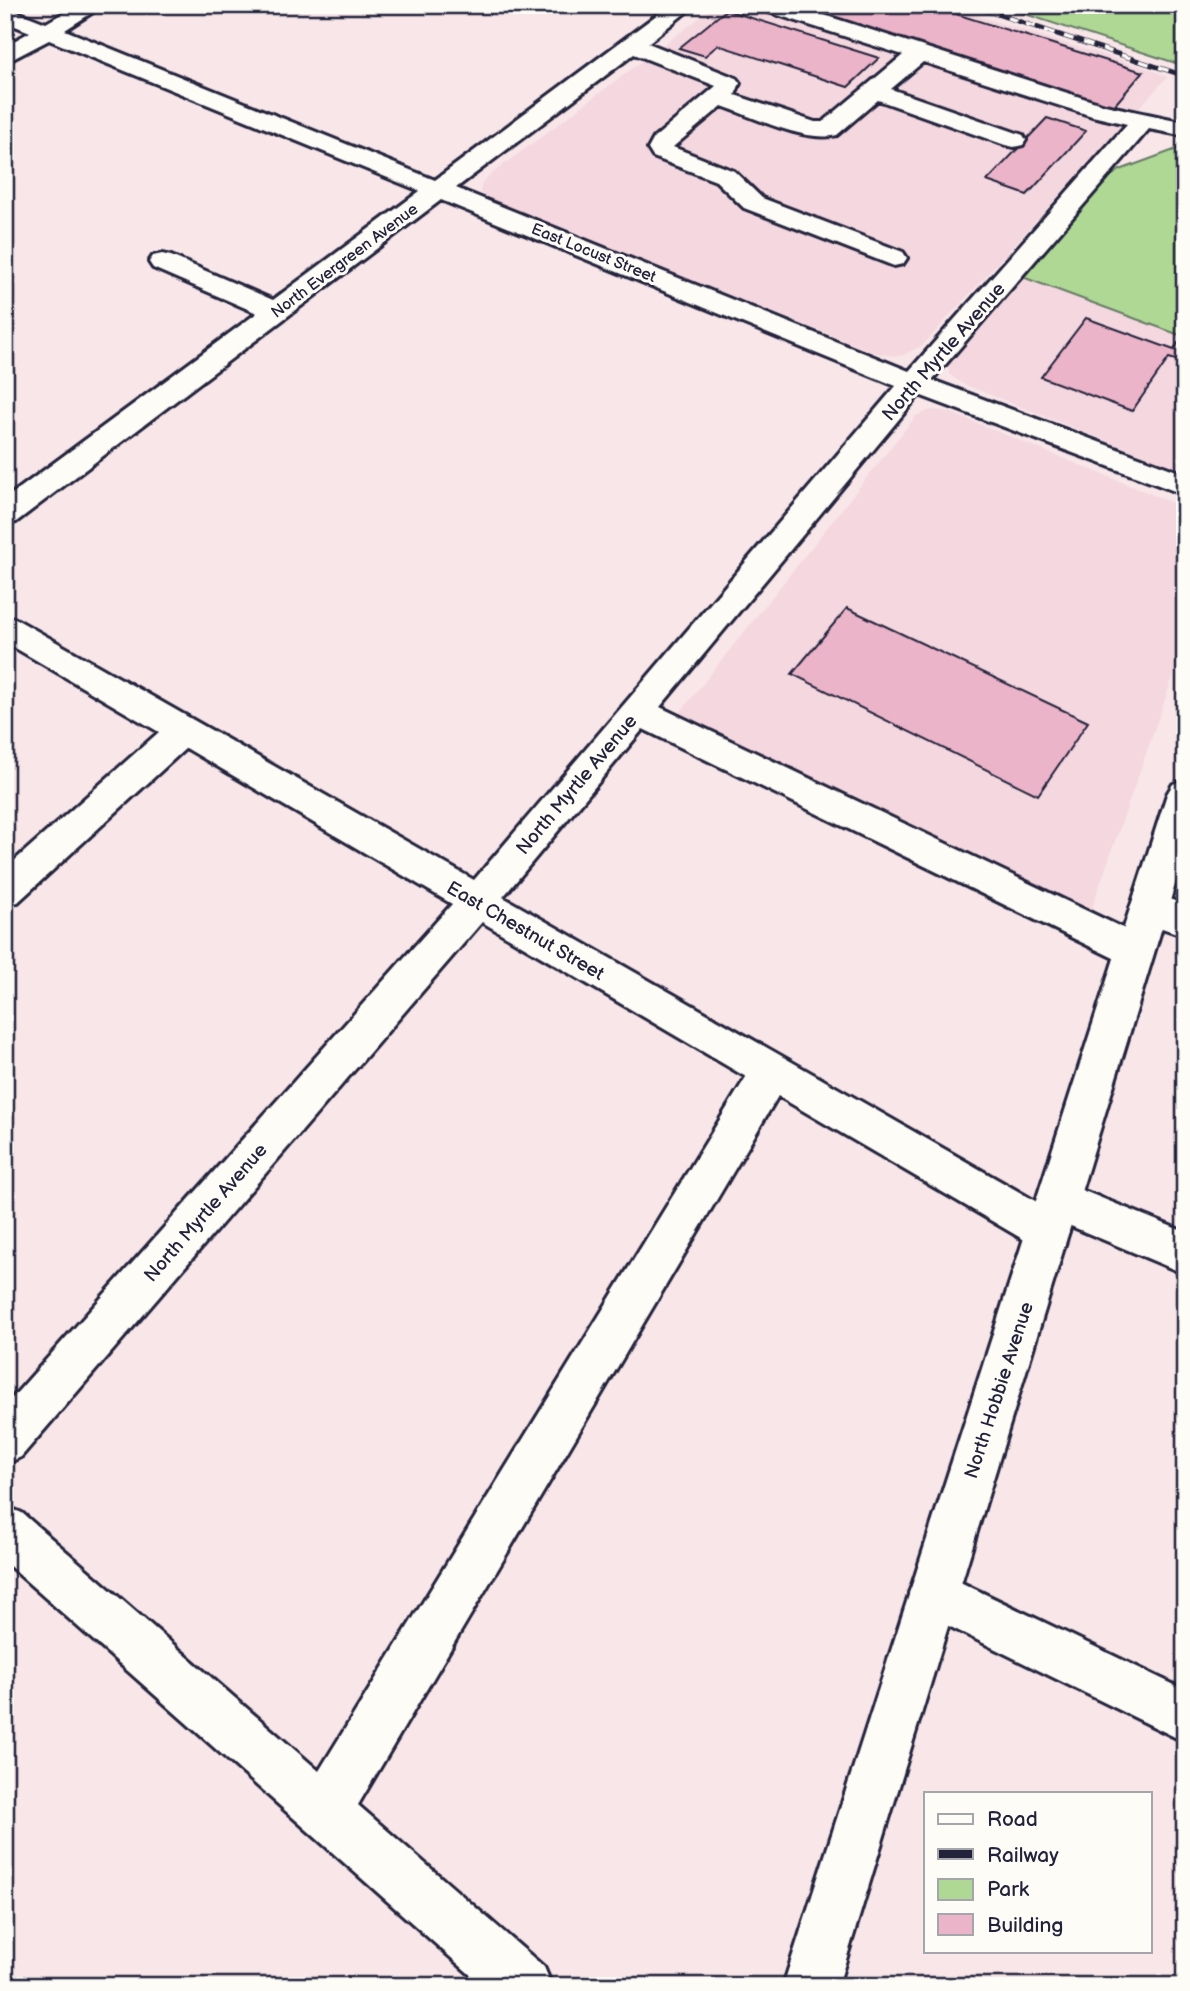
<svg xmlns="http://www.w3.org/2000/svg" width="1190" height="1991" font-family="'Balsamiq Sans',sans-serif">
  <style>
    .built { fill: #f4d7df }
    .green { fill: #afd895; stroke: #687d68; stroke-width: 2 }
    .building { fill: #ebb4c9; stroke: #22223b; stroke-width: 2 }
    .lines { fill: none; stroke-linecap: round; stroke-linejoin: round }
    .minor-casing { stroke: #22223b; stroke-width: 6 }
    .major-casing { stroke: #22223b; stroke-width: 6 }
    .minor { fill: #fdfcf7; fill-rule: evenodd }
    .major { fill: #fdfcf7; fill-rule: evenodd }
    .rail-casing { stroke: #22223b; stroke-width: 5 }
    .rail { stroke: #fdfcf7; stroke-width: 3.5; stroke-dasharray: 10; stroke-linecap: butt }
    .labels { text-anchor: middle; stroke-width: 6; stroke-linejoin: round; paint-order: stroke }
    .far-street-label { font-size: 16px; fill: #22223b; stroke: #fdfcf7 }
    .street-label { font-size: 19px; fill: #22223b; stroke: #fdfcf7 }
  </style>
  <rect width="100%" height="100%" fill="#f8e6e9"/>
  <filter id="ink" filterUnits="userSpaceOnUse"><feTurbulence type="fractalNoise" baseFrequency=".0143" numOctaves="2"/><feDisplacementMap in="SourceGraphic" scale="14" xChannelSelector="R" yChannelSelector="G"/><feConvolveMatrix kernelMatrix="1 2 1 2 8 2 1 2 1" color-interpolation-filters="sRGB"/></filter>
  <g filter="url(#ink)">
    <g class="built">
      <path d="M717,5H942L1152,70L1167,77L923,345L901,356L888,355L873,352L489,200L480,192L482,183L489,176Z"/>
      <path d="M1020,276L1185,337V472L963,384L949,374V363L959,346Z"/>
      <path d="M931,410L949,412L1185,508V642L1088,918L675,719L916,416Z"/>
    </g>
    <g class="green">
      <path d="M997,5H1185V66Z"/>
      <path d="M1185,146V337L1020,276L1102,182L1120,170Z"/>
    </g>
    <g class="building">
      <path d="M793,5H927L1143,72L1112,108Z"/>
      <path d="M726,10L879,58L848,87L718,45L705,56L679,48Z"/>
      <path d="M1047,118L1086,131L1027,195L987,181Z"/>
      <path d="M1086,318L1174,350L1178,343L1185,345V363L1169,358L1132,411L1041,377Z"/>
      <path d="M847,608L1088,722L1038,795L792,674Z"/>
    </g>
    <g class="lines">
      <defs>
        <g id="minor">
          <path d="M77,5H104L65,30L435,180L670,5H695L648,43L736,78L740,83L735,95L815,122H823L903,55L762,10L759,5H793L1105,105L1185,122V136L1149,129L932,380L1185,474V495L919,395L660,707L1148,940L1154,951L1148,962L1135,967L1122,962L643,729L503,897L1037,1202L1042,1186L1057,1180L1185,1232V1274L1066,1224L1069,1231L1063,1245L1048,1251L1033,1245L778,1096L358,1805L544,1967L552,1986H483L5,1562V1506L22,1513L319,1771L746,1077L482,922L21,1457L5,1464V1406L452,904L186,748L18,902L5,906V869L159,732L5,642V615L16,619L474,880L896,386L441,200L16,522L5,525V499L257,313L153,268L149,262L153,256L162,254L171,256L273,300L420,191L49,40L5,63V46L30,32L5,22V7L46,23ZM634,54L716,86L654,138L648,149L653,157L716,181L744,208L894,266L903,264L907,258L903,252L762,198L734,171L673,147L722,106C754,117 805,143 837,135L878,100L1005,145L1014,147L1023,145L1026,140L1023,135L891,89L923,62L1092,116L1127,124L909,371L456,188Z"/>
          <path d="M1149,893L1185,904V936L1136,919L1130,908L1136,897Z"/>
          <path d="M933,1569L1185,1690V1742L916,1610L909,1593L916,1576Z"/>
        </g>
        <path id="major" d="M1185,780V852L838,1986H783L1167,794L1173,784Z"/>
      </defs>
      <use href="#minor" class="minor-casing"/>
      <use href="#major" class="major-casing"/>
      <use href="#minor" class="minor"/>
      <use href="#major" class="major"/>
      <defs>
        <path id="rail" d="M969,5L1185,76"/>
      </defs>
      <use href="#rail" class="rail-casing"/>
      <use href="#rail" class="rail"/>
    </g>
  </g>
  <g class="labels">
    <g class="far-street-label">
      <text transform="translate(594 252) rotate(22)" y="6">East Locust Street</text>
      <text transform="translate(344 260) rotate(-37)" y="6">North Evergreen Avenue</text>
    </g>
    <g class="street-label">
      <text transform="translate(943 351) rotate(-49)" y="7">North Myrtle Avenue</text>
      <text transform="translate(576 784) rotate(-50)" y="7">North Myrtle Avenue</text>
      <text transform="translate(526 930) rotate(30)" y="7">East Chestnut Street</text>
      <text transform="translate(205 1212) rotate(-49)" y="7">North Myrtle Avenue</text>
      <text transform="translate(998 1390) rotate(-72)" y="7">North Hobbie Avenue</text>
    </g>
  </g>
  <rect width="1190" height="1991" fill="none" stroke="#fdfcf7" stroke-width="28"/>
  <rect x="14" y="14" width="1162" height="1963" fill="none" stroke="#22223b" stroke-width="2.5" filter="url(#ink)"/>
  <rect x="924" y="1792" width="228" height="161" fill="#fdfcf7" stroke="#a5a5ac" stroke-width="2"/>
  <rect x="938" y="1814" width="35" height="10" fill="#fdfcf7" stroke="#a5a5ac" stroke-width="2"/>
  <text x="987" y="1826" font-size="21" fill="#22223b">Road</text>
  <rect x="938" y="1849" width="35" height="10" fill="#22223b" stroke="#a5a5ac" stroke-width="2"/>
  <text x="987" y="1862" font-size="21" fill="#22223b">Railway</text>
  <rect x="938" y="1879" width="35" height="21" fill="#afd895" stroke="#a5a5ac" stroke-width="2"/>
  <text x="987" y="1896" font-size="21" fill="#22223b">Park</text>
  <rect x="938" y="1914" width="35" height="21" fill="#ebb4c9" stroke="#a5a5ac" stroke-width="2"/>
  <text x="987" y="1932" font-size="21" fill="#22223b">Building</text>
</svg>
